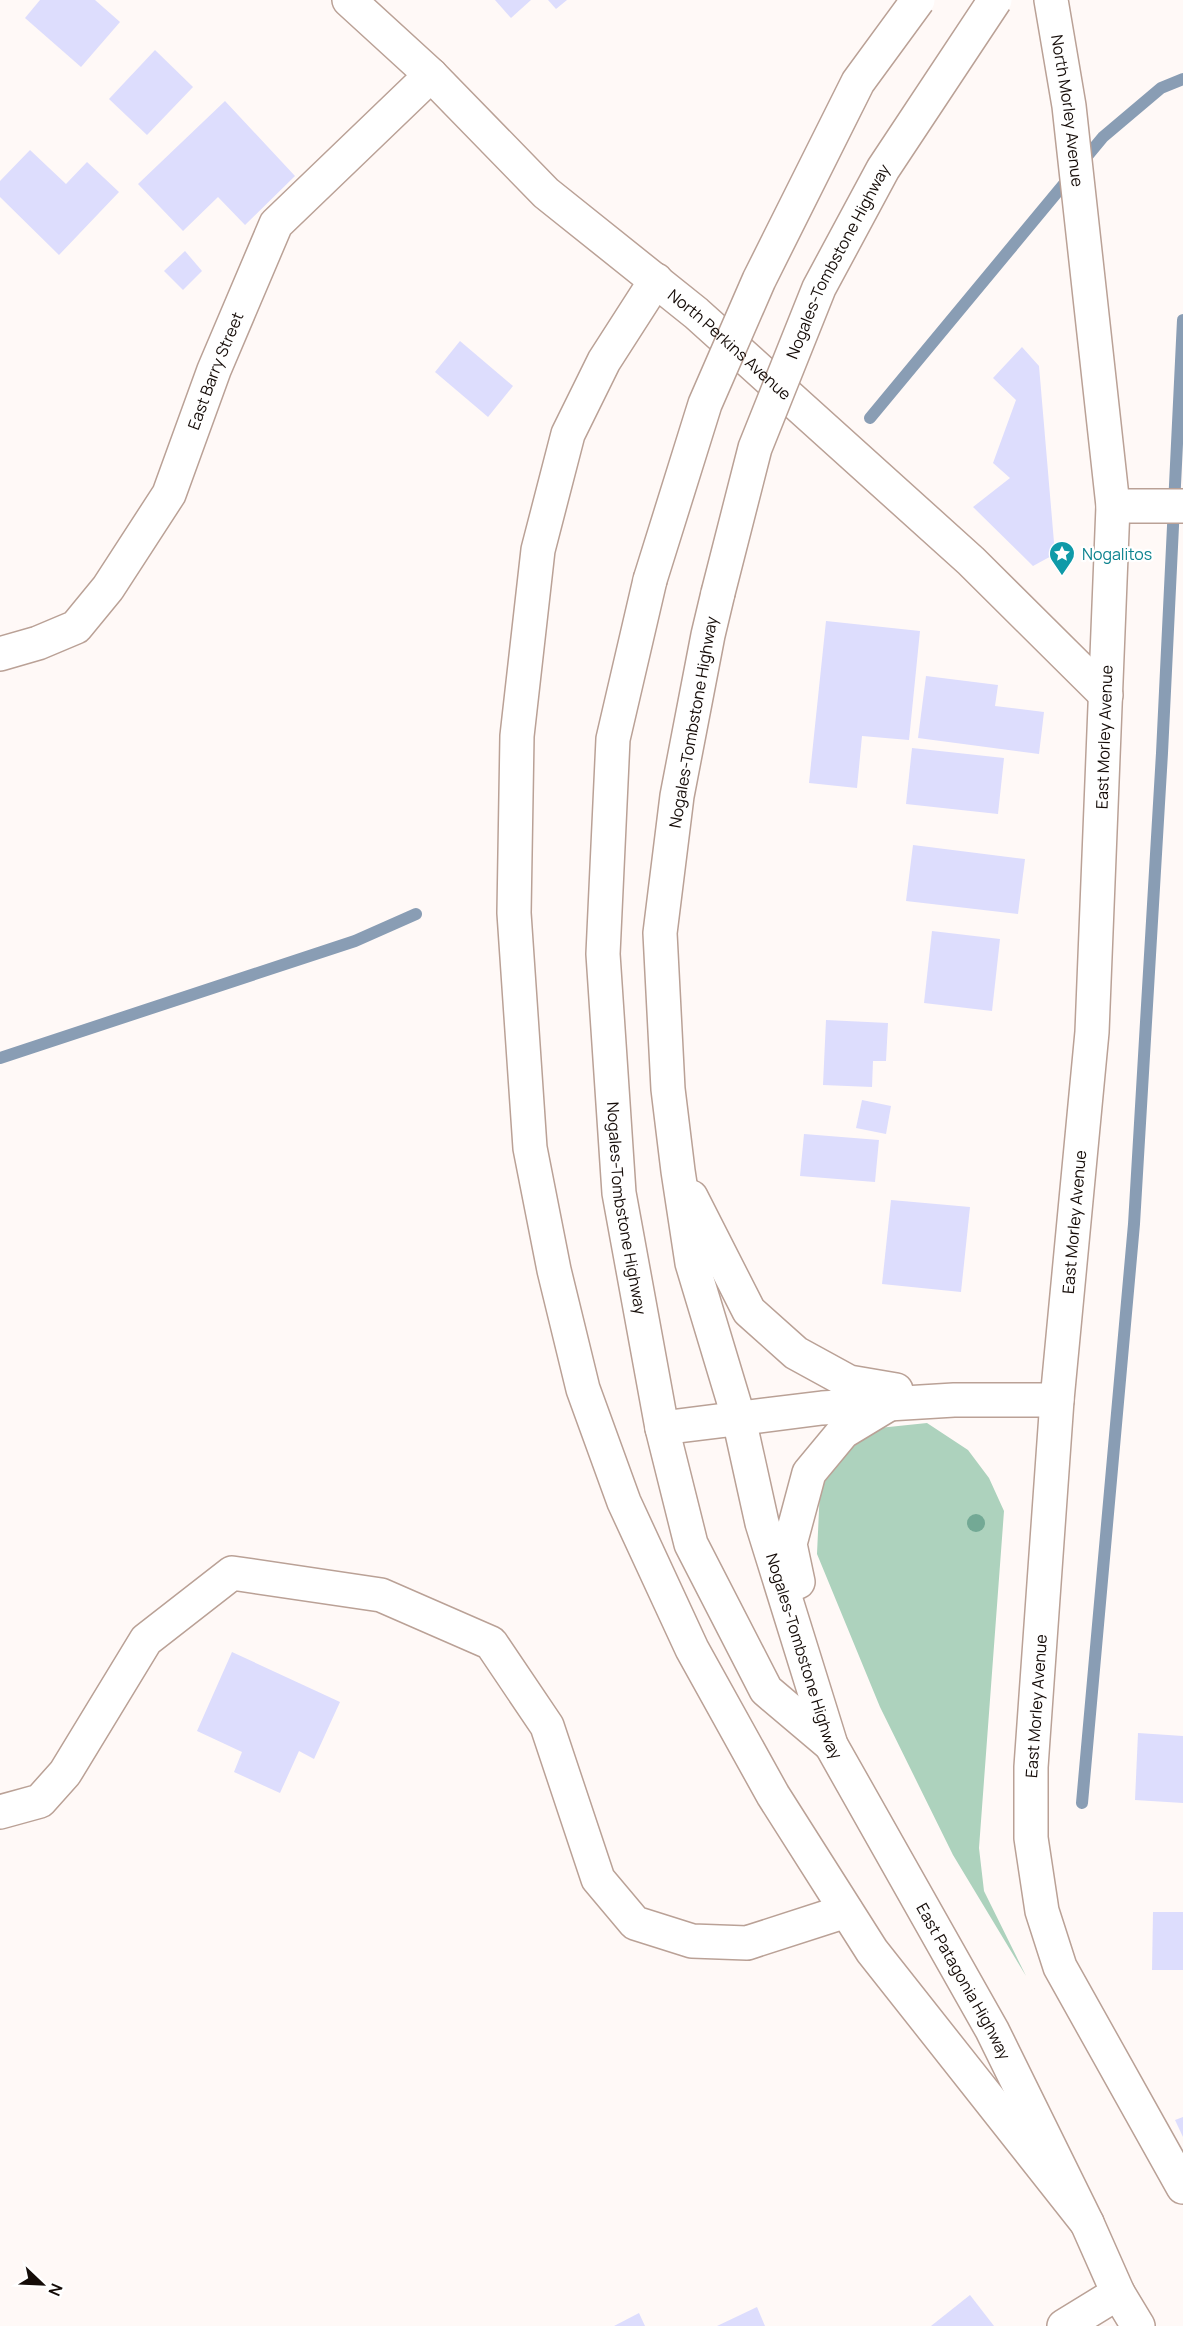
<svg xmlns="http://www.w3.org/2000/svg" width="1183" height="2326" font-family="Manrope,sans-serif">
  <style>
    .green { fill: #add2bd }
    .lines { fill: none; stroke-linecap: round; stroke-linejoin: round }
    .stream { stroke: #899db4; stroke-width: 12 }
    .building { fill: #ddddfd }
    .street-casing { stroke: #baa196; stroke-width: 36 }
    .primary-casing { stroke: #baa196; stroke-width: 36 }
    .street { stroke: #fff; stroke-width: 33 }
    .primary { stroke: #fff; stroke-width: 33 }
    .primary-bridge-casing { stroke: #baa196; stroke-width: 36; stroke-linecap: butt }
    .primary-bridge { stroke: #fff; stroke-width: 33 }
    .tree { fill: #73a995 }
    .labels { text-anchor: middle; stroke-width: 4.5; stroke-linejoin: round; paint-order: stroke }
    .street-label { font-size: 16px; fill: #150c08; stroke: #fff }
    .culture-label { font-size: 16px; fill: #0d838f; stroke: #fff; text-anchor: start }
  </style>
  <rect width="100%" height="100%" fill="#fff9f7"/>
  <path class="green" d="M927,1423L968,1450L989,1478L1004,1511L979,1848L984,1891L1026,1976L953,1855L880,1707L817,1554L820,1488L850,1449L879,1428Z"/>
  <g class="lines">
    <g class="stream">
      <path d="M870,418L1103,137L1161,88L1183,79"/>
      <path d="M0,1058L355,941L416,914"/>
      <path d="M1082,1803L1134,1224L1162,753L1183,320"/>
    </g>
  </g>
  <g class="building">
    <path d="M40,0H95L120,22L81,67L25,18Z"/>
    <path d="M495,0H531L511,18Z"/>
    <path d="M548,0H567L556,9Z"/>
    <path d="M155,50L193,87L147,135L109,99Z"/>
    <path d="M225,101L295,176L245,225L218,197L183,231L138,184Z"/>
    <path d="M30,150L66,184L87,162L119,192L59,255L0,197V181Z"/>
    <path d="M185,251L202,271L183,290L164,271Z"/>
    <path d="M460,341L513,386L488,417L435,372Z"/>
    <path d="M1022,347L1039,366L1055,554L1033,566L973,507L1010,478L993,463L1016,400L993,378Z"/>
    <path d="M826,621L920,631L909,740L862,736L857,788L809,783Z"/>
    <path d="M926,676L998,685L995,706L1044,712L1039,754L918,738Z"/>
    <path d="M912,748L1004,758L998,814L906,804Z"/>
    <path d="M913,845L1025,859L1018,914L906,901Z"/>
    <path d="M932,931L1000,939L992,1011L924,1003Z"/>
    <path d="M826,1020L888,1023L886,1061H873L872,1087L823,1085Z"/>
    <path d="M862,1100L891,1106L886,1134L856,1128Z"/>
    <path d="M804,1134L879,1140L875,1182L800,1176Z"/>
    <path d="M891,1200L970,1207L961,1292L882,1284Z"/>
    <path d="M232,1652L340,1702L314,1759L299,1751L280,1793L234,1772L242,1752L197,1731Z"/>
    <path d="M1138,1733L1183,1736V1803L1135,1800Z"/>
    <path d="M1153,1912H1183V1970H1152Z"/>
    <path d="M1183,2117V2137L1175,2120Z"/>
    <path d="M970,2295L994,2326H931Z"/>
    <path d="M757,2307L765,2326H717Z"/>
    <path d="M639,2313L645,2326H614Z"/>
  </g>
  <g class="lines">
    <defs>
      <g id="street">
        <path id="s1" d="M349,0L431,75L546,193L696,313L971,561L1106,695"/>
        <path id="s2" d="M1051,0L1069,106L1113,506L1092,1032L1057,1400L1031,1767V1838L1042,1911L1060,1967L1183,2187"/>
        <path d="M1113,506H1183"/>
        <path id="s3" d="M0,654L38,643L76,627L108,588L169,494L214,370L276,224L431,75"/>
        <path d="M0,1812L40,1801L65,1773L146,1640L232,1573L381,1595L491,1643L547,1726L598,1879L635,1923L692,1941L747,1943L846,1911"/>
        <path d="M1064,2326L1118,2293"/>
      </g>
      <g id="primary">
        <path d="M656,280L604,361L568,434L538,550L517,736L514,913L530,1148L554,1270L583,1389L624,1502L692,1649L773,1795L872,1951L1087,2223"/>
        <path id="s4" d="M650,580L613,739L603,954L619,1193L662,1428L691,1544L766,1690L831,1745"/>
        <path id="s5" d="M718,593L708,635L677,796L660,933L668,1089L678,1171L692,1263L739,1419L762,1523L831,1745L992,2030L1087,2223L1118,2293L1138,2326"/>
        <path d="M691,1197L749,1311L796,1353L849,1382L896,1390"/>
        <path d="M662,1428L822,1408L954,1400H1057"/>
        <path d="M798,1582L790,1544L809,1473L843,1432L886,1406"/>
      </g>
    </defs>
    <use href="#street" class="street-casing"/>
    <use href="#primary" class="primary-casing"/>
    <use href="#street" class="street"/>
    <use href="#primary" class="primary"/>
    <defs>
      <g id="primary-bridge">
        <path d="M650,580L705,404L759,280L858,82L918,0"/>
        <path id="s6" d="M718,593L755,448L819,288L883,169L995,0"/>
      </g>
    </defs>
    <use href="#primary-bridge" class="primary-bridge-casing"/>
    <use href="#primary-bridge" class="primary-bridge"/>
  </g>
  <circle class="tree" cx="976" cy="1523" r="9"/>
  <defs>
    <symbol id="sight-pin" viewBox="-11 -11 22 30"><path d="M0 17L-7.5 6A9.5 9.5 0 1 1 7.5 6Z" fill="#0f9aa8" stroke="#fff"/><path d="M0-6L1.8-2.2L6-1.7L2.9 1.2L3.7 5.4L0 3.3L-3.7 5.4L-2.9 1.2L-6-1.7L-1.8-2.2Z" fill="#fff"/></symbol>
  </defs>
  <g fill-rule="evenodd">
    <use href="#sight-pin" x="1047" y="539" width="30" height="40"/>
  </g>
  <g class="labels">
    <g class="street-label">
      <text dy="6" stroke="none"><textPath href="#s2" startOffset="112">North Morley Avenue</textPath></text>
      <text dy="6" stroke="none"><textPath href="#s6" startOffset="354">Nogales-Tombstone Highway</textPath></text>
      <text dy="6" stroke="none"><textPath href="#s1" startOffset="514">North Perkins Avenue</textPath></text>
      <text dy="6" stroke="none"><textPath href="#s3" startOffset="375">East Barry Street</textPath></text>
      <text transform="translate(693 722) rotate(-80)" y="6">Nogales-Tombstone Highway</text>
      <text transform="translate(1104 737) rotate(-88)" y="6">East Morley Avenue</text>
      <text dy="6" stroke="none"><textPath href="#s4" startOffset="634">Nogales-Tombstone Highway</textPath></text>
      <text transform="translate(1074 1222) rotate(-85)" y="6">East Morley Avenue</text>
      <text dy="6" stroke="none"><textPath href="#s5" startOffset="1086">Nogales-Tombstone Highway</textPath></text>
      <text transform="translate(1036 1706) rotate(-86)" y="6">East Morley Avenue</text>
      <text dy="6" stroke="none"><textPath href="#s5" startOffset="1450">East Patagonia Highway</textPath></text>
    </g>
    <g class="culture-label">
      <text x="1082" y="560">Nogalitos</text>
    </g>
  </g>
  <g transform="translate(42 2284) rotate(113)" stroke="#ffffff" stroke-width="4.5" paint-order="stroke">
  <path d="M0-4.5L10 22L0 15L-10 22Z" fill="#150c08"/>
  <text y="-9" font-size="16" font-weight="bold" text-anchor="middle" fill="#150c08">N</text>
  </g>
</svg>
